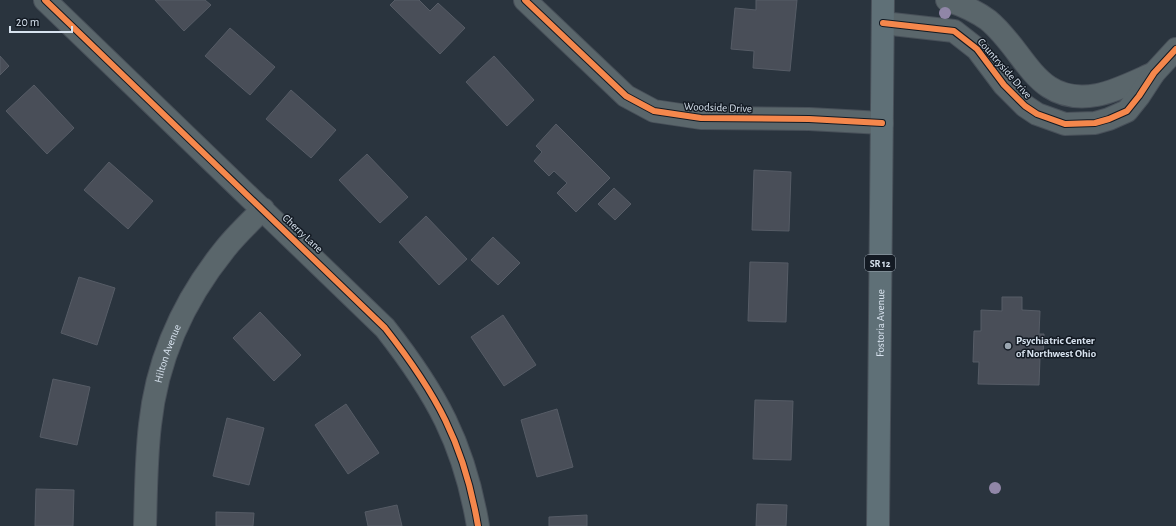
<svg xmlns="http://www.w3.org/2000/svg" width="1176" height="526" font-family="'Alegreya Sans',sans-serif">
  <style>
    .building { fill: #494e58; stroke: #565c66 }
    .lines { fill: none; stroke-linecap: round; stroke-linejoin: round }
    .minor-casing { stroke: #485059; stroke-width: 24 }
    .major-casing { stroke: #485059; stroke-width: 24 }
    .minor { stroke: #5a666b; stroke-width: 22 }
    .major { stroke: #5f7077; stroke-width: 22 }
    .cycleway-casing { stroke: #131a23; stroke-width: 8 }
    .cycleway { stroke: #f5874c; stroke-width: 6 }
    .tree { fill: #9086a7 }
    .poi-dot { fill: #9ba6b1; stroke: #131a23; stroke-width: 1.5 }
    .labels { text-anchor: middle; stroke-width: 3; stroke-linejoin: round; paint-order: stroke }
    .shield { fill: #131a23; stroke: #9da7b2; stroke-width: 1 }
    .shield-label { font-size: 10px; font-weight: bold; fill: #d8e3ef }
    .street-label { font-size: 11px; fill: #d8e3ef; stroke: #131a23 }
    .poi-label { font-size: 11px; font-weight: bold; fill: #d8e3ef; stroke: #131a23; text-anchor: start }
  </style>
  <rect width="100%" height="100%" fill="#2a343e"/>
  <g class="building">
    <path d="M155,0H205L211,5L184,31Z"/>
    <path d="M395,0H419L430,11L438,3L465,28L440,54L390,5Z"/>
    <path d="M756,0H797L790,71L753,68L754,51L731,49L735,8L756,10Z"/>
    <path d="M230,28L275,67L250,95L205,56Z"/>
    <path d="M0,56L9,66L0,75Z"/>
    <path d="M494,56L534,100L507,126L466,82Z"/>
    <path d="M34,85L74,128L47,154L6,111Z"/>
    <path d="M291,90L336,130L311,158L266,119Z"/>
    <path d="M556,124L610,178L576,212L557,193L567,183L554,171L549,176L534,161L542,152L536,146Z"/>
    <path d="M367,154L408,197L380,223L339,180Z"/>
    <path d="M109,162L153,201L128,229L84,190Z"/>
    <path d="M754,170L791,172L789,231L752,230Z"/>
    <path d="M614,188L631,204L615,220L598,204Z"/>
    <path d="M426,216L467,259L439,285L399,242Z"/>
    <path d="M493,237L520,263L498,285L471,260Z"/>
    <path d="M750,262L788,263L786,322L748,321Z"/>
    <path d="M79,277L115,288L97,345L61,333Z"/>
    <path d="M1002,297H1022V310L1040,311L1039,334H1044L1043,358H1040L1039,385L978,384L979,362H973L974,331H981V310L1002,311Z"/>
    <path d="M260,312L301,355L274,381L233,338Z"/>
    <path d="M503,315L536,365L504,386L471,337Z"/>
    <path d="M53,379L90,387L77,445L40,437Z"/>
    <path d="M755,400L793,401L791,460L753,459Z"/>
    <path d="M346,404L379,453L348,474L315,425Z"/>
    <path d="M557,409L573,467L537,477L521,420Z"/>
    <path d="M227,418L264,428L249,485L213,476Z"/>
    <path d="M36,489L74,490L73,526H35Z"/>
    <path d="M757,504L787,505L786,526H756Z"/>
    <path d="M397,505L402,526H368L365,512Z"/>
    <path d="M216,512L254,513L253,526H216Z"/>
    <path d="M587,515V526H549V517Z"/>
  </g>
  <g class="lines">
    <defs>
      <g id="minor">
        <path d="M45,0L385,328C436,393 464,443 478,526"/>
        <path d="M525,0L626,96L654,111L701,118L809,119L882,123"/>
        <path d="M947,0C962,5 976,11 988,20C1027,52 1035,106 1097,95C1117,91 1136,81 1154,73"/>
        <path d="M883,23L954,31L977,49L1004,85L1025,106L1037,114L1065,124L1095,123L1109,119L1127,111L1139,96L1154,73L1176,49"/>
        <path id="s1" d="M145,526C146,493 146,459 150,425C157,359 183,301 225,249C236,235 250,222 263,209"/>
      </g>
      <g id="major">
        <path id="s2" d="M878,526L883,0"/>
      </g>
    </defs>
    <use href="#minor" class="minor-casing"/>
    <use href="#major" class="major-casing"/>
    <use href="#minor" class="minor"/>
    <use href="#major" class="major"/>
    <defs>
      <g id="cycleway">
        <path d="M45,0L385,328C436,393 464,443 478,526"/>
        <path d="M525,0L626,96L654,111L701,118L809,119L882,123"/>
        <path d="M883,23L954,31L977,49L1004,85L1025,106L1037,114L1065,124L1095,123L1109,119L1127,111L1139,96L1154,73L1176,49"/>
      </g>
    </defs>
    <use href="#cycleway" class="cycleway-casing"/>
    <use href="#cycleway" class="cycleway"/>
  </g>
  <g class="tree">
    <circle cx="945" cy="13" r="6"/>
    <circle cx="995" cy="488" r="6"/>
  </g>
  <circle class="poi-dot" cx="1008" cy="346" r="4"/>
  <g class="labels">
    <rect class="shield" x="865" y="255" width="30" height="16" rx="3"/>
    <g class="shield-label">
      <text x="880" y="267">SR 12</text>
    </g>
    <g class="street-label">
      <text transform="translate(1005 68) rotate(49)" y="4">Countryside Drive</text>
      <text transform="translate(718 107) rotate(2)" y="4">Woodside Drive</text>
      <text transform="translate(303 233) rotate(43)" y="4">Cherry Lane</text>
      <text dy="4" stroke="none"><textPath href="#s2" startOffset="203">Fostoria Avenue</textPath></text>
      <text dy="4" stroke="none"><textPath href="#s1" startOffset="175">Hilton Avenue</textPath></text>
    </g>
    <g class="poi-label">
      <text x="1016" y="344">Psychiatric Center<tspan x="1016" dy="13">of Northwest Ohio</tspan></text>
    </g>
  </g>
  <path d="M10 26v6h62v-6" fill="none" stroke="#d8e3ef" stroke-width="2"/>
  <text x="16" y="26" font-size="12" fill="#d8e3ef" stroke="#131a23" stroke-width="3" paint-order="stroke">20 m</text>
</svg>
